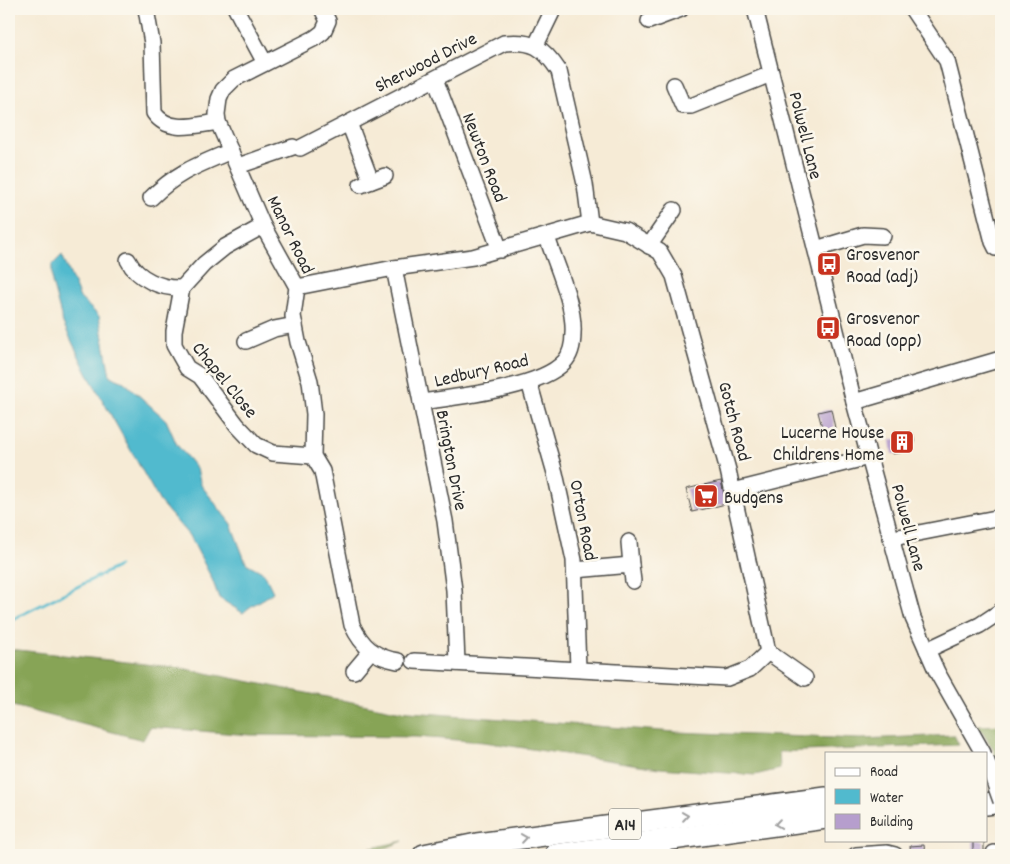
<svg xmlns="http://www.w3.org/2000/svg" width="1010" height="864" font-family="Dekko,sans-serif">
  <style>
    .forest { fill: #87a457; stroke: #596841 }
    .water { fill: #51bace; stroke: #3e727c }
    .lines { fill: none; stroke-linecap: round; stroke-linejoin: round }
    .stream { stroke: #51bace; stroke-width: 3 }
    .building { fill: #b69ecd }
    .minor-casing { stroke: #494845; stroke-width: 18 }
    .highway-casing { stroke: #494845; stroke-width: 24 }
    .minor { stroke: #fff; stroke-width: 15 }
    .highway { stroke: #fff; stroke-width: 21 }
    .minor-bridge-casing { stroke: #494845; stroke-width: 18; stroke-linecap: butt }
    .minor-bridge { stroke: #fff; stroke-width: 15 }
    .oneway { stroke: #a0a0a0 }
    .labels { text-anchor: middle; stroke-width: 5; stroke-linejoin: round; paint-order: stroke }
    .shield { fill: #fbf7ec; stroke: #696865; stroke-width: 1 }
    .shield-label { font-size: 18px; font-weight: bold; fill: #2b2b2b }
    .street-label { font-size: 19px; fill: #2b2b2b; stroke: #fbf7ec }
    .poi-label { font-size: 19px; fill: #2b2b2b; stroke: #fbf7ec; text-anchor: start }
  </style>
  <rect width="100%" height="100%" fill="#fbf7ec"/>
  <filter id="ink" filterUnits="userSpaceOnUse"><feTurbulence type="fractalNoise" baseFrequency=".02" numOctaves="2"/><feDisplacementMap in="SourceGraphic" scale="10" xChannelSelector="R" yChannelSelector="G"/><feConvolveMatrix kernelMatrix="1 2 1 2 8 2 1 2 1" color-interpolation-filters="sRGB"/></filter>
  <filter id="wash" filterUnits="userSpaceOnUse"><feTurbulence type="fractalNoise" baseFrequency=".0096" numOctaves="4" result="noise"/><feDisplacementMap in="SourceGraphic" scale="20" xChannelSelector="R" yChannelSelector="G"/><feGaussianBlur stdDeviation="1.12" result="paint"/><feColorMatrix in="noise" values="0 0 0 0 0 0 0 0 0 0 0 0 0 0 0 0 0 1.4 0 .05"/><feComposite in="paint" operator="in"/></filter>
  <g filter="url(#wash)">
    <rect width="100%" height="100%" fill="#f6ebd6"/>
    <g class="forest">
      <path d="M9,649L181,668L397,711L675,732L861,739L954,735L959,745L779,752L780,769L755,775L659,768L484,742L416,737L250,735L150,727L143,740L9,705Z"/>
      <path d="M1001,725V768L992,747L978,726Z"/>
      <path d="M403,841L369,855H320L354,852Z"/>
    </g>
    <path class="water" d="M62,255L80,298L99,316L110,376L124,382L166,420L177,445L197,469L201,485L231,524L246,563L264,573L273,592C263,601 253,603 243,613L219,598L212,579L191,538L160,502L86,371L63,323L52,282V265Z"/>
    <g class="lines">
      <path class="stream" d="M9,621L119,566"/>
    </g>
    <g id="blocks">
      <g class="building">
        <path d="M831,409L835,428L823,431L818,412Z"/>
        <path d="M913,433L915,444L904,446L905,452L892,454L890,440L904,437V434Z"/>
        <path d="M721,481L726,504L692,512L686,489Z"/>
        <rect x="973" y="841" width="11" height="12"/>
        <path d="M924,845L925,855H911L910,846Z"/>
      </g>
    </g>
  </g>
  <g filter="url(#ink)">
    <use href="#blocks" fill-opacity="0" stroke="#494845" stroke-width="1"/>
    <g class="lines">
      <defs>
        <g id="minor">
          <path d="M146,9L152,43L154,113C169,134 195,125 218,122"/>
          <path d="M236,9L265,63"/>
          <path d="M322,9L328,21L323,32L315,38L234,79L223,90L219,99L217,114L218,122L263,226L297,287L293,316L298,342L310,381L314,414L313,456L322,471L352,625C362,646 374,657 398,661"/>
          <path d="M755,9L854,402L913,618L937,672L983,753"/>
          <path d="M912,9L947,61L993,242L996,248L1001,247"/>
          <path d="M649,21L681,9"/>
          <path d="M536,45L553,10"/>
          <path d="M435,79L500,250"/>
          <path d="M674,85L683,106H691L771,74"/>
          <path d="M349,123L371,181"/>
          <path d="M300,148L504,43C533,40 543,47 559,71L585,184L590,223"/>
          <path d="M238,166L293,147"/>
          <path d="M361,185L385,176"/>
          <path d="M151,198C177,172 198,165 231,151"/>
          <path d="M263,226L225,247L204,264L182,288L174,331V345L187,368L200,376L237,425L256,445L273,453L313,456"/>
          <path d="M649,246L674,210"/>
          <path d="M816,249L863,235L883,236"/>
          <path d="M128,260C137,279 162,289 182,288"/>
          <path d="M394,268L445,521L454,590L457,663"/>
          <path d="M297,287L394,268L473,257L590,223L625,231L660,252L674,276L728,470L768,652L750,669L727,678L414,661"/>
          <path d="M246,341L274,329L295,325"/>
          <path d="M529,382L555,473L574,560L578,668"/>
          <path d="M421,402C456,397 541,388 564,362C571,355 573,342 573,333C575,305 556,265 547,237"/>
          <path d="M854,402L1001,359"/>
          <path d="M733,491L869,457"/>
          <path d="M893,538L1001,517"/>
          <path d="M629,542L631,565"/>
          <path d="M575,570L631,565L633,581"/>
          <path d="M927,650L980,625L1001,611"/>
          <path d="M768,652L805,678"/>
          <path d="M354,671L370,652"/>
          <path d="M994,853L997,855"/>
          <path d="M856,855L887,853L895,855"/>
        </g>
        <g id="highway">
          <path d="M986,804L1001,802"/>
          <path d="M424,855L477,844L826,798"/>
          <path d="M555,855L826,818"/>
        </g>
      </defs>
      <use href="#minor" class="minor-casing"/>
      <use href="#highway" class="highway-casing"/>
      <use href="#minor" class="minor"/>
      <use href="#highway" class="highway"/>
      <defs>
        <path id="minor-bridge" d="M986,759L1001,801"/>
      </defs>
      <use href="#minor-bridge" class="minor-bridge-casing"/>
      <use href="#minor-bridge" class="minor-bridge"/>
    </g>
    <defs><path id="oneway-chevron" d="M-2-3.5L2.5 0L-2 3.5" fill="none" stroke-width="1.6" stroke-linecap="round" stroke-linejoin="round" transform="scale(1.25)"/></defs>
    <g class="oneway">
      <use href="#oneway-chevron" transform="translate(685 816) rotate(-8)"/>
      <use href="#oneway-chevron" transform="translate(778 824) rotate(172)"/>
      <use href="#oneway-chevron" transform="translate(524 838) rotate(-8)"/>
    </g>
  </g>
  <defs>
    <symbol id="bus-square" viewBox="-11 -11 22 22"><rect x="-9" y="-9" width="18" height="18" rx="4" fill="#c8321e" stroke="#fbf7ec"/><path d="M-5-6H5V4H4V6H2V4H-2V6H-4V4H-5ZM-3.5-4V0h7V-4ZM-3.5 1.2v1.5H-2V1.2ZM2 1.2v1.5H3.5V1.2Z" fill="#fff"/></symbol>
    <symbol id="building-square" viewBox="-11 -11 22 22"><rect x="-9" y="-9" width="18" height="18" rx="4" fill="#c8321e" stroke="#fbf7ec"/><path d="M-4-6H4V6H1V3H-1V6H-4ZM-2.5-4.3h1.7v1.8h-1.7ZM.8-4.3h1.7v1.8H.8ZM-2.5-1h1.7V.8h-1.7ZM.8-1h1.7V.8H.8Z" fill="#fff"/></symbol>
    <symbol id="supermarket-square" viewBox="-11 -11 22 22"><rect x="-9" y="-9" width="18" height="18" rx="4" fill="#c8321e" stroke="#fbf7ec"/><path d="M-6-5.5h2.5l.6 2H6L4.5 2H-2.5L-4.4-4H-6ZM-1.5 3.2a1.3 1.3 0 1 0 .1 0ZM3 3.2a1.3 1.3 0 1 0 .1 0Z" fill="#fff"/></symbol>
  </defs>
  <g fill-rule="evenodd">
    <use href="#bus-square" x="815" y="250" width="28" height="28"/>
    <use href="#bus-square" x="814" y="314" width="28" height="28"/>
    <use href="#building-square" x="888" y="428" width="28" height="28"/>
    <use href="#supermarket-square" x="692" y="482" width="28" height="28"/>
  </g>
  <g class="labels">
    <rect class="shield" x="609" y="808.5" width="32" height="31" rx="4"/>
    <g class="shield-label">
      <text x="625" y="830">A14</text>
    </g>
    <g class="street-label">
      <text transform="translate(425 61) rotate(-27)" y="7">Sherwood Drive</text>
      <text transform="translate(807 135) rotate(76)" y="7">Polwell Lane</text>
      <text transform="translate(486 157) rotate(69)" y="7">Newton Road</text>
      <text transform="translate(292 234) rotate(64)" y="7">Manor Road</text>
      <text transform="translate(481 369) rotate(-13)" y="7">Ledbury Road</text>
      <text transform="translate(226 379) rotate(51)" y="7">Chapel Close</text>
      <text transform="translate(736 421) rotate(75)" y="7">Gotch Road</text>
      <text transform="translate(453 460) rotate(79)" y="7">Brington Drive</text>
      <text transform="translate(585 520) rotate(79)" y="7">Orton Road</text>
      <text transform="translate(910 527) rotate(75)" y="7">Polwell Lane</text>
    </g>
    <g class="poi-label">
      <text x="846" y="260">Grosvenor<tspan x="846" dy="22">Road (adj)</tspan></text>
      <text x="846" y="324">Grosvenor<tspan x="846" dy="22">Road (opp)</tspan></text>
      <text x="884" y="438" text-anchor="end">Lucerne House<tspan x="884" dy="22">Childrens Home</tspan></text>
      <text x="724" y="503">Budgens</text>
    </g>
  </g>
  <rect width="1010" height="864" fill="none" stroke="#fbf7ec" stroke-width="30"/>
  <rect x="825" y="752" width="162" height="90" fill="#fbf7ec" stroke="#a8a59f"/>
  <rect x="835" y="768" width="25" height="8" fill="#ffffff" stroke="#a8a59f"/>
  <text x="870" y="776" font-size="15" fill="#2b2b2b">Road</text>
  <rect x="835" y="789" width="25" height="15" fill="#51bace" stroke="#a8a59f"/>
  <text x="870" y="802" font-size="15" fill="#2b2b2b">Water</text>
  <rect x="835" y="814" width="25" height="15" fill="#b69ecd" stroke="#a8a59f"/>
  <text x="870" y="826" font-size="15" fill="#2b2b2b">Building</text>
</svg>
